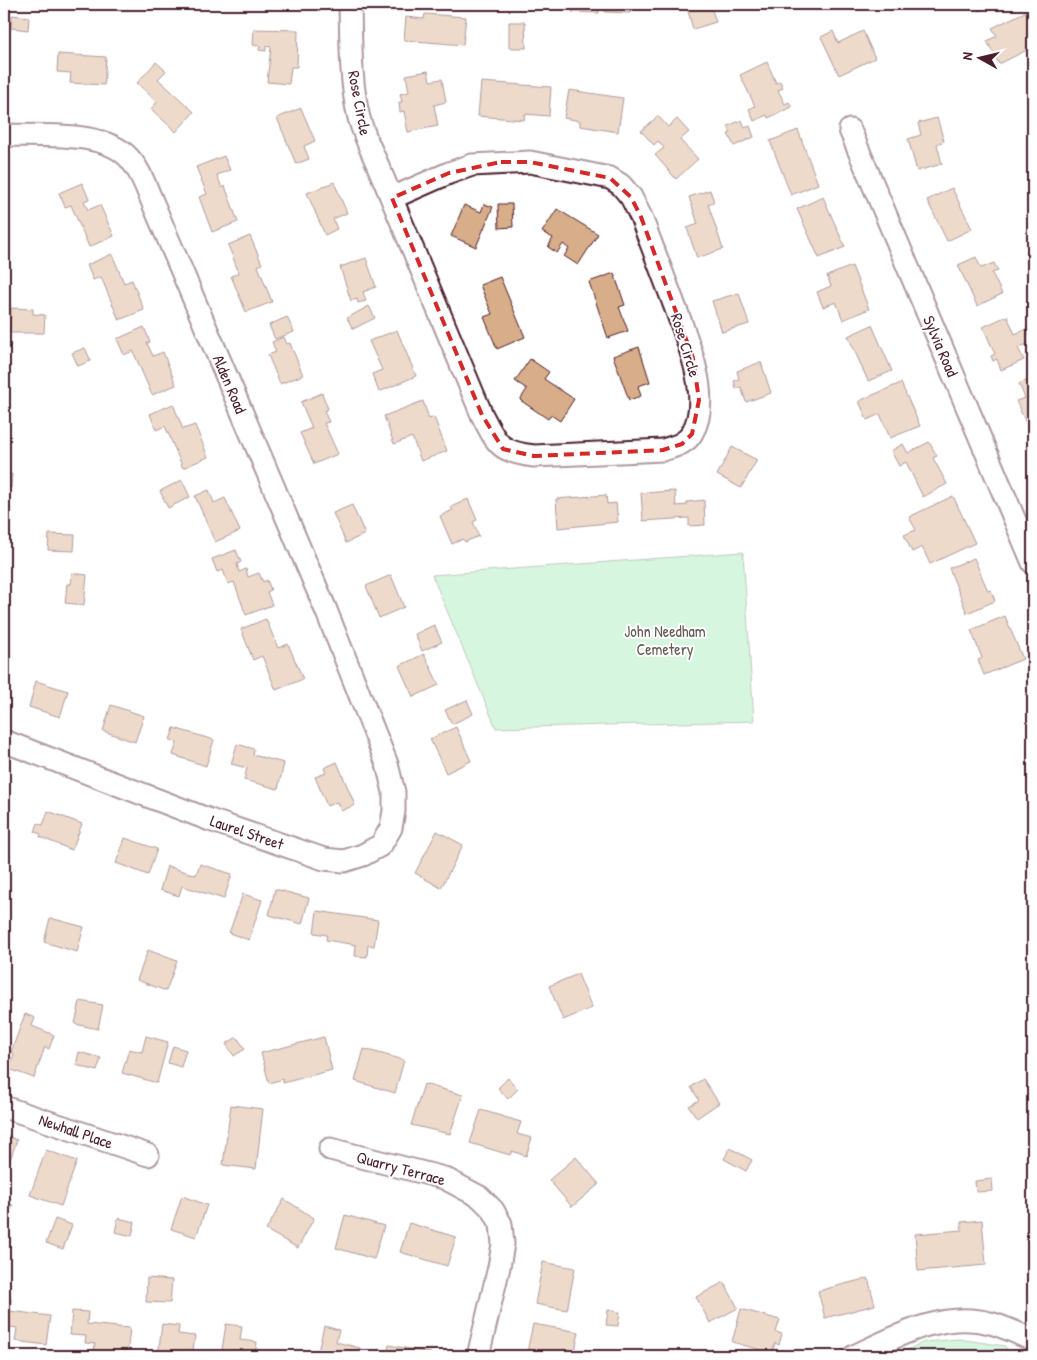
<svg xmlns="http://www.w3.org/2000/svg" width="1037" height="1360" font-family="'Patrick Hand',sans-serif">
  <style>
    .green { fill: #a4ebb9; stroke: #778572 }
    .building { fill: #d8ad89; stroke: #4a1f2b }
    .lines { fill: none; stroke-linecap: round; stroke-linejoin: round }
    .minor-casing { stroke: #4a1f2b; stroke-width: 25 }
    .minor { stroke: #fff; stroke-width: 21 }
    .marked { fill: none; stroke: #d62828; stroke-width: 4; stroke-dasharray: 10 6; stroke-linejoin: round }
    .labels { text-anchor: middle; stroke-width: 4; stroke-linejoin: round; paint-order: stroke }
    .street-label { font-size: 16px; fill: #4a1f2b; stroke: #fff }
    .park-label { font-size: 16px; fill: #655c56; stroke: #fff }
  </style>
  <rect width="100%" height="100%" fill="#fff"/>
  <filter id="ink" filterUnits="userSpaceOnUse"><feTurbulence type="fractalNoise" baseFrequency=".02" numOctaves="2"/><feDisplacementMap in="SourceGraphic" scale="10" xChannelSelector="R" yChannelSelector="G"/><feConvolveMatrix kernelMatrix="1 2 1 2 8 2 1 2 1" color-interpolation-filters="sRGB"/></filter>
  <g filter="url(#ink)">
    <g class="green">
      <path d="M743,552L754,721L496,728L432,575Z"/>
      <path d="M959,1339L1005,1346L1010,1356H894L924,1342Z"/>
    </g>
    <g class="building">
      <path d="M572,4H599V13L572,12Z"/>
      <path d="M605,4H630V13L605,12Z"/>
      <path d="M686,4H710L716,22L693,29Z"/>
      <path d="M975,4H994L979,11Z"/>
      <path d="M1031,9L1033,14V47L999,64L987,41L997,36L992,28Z"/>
      <path d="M425,14L466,17L463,45L404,40L406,17L424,19Z"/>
      <path d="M12,15L29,17L28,30L11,28Z"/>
      <path d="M509,22H525L526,48H509Z"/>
      <path d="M254,29L298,30L297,67H291L289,84L267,82L271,47L266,46V51L259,50L260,46L253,45Z"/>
      <path d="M833,31L838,43L863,31L875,58L839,75L821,37Z"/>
      <path d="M58,54L106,57L104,85L70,83L71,73L57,72Z"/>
      <path d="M156,62L166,71L158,79L194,112L176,132L151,109L157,102L137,83Z"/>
      <path d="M767,62L776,83L780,81L783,88L778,90L785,104L789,102L792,107L768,118L767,115L754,121L749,109L755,106L740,75Z"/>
      <path d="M428,71L430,81L442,79L446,102L434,105L438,126L408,132L404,111L400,112L399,102H402L400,94L409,92L406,75Z"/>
      <path d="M481,82L551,87L549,116L525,114L524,120L478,116Z"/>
      <path d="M569,90L623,98L618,132L580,126V121L564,118Z"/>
      <path d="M301,108L315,141L304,146L309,159L296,164L277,118Z"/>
      <path d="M658,116L668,127L677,119L689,132L680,140L698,159L676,179L655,155L664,148L658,141L654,145L641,131Z"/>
      <path d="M937,118L944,141L937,144L942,164L917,171L908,139L921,135L918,123Z"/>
      <path d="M742,120L745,128L750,126L754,137L734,146L728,134L731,133L728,126Z"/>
      <path d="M798,130L818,184L791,195L770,141Z"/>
      <path d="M224,156L230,170L217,175L222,188L225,186L238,222L212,232L199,197L207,194L196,167Z"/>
      <path d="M334,182L347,213L333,219L337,229L325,235L307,193Z"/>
      <path d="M82,183L89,199L84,201L88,210L100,205L114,236L89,247L71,205L65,207L59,193Z"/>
      <path d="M952,188L972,229L947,241L927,200Z"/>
      <path d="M710,190L714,202L708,204L723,249L697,258L687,228L698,224L689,197Z"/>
      <path d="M823,197L845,247L819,258L797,209Z"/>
      <path d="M484,204L493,207L476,247L451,236L464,205L481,212Z"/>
      <path d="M498,204H512L513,227L499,228Z"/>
      <path d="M557,209L598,234L578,265L564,256L569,249L563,244L557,253L548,247L553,238L542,232Z"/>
      <path d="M250,236L262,264L258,266L272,302L246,312L231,276L239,273L228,245Z"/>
      <path d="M112,254L124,283L132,280L144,310L119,320L101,277L93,280L87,265Z"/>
      <path d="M976,257L981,268L994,263L998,271L992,273L1002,294L977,306L958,265Z"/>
      <path d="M366,258L376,287L363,292L366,301L358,303L357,299L351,301L340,267Z"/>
      <path d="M852,266L869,309L843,320L836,302L823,307L817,292L831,286L827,276Z"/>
      <path d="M614,273L625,305L619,307L628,331L608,338L589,282Z"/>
      <path d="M500,277L525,337L497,349L484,317L492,314L480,285Z"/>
      <path d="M739,293L749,324L722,332L712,301Z"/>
      <path d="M369,306L375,318L353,329L347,318Z"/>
      <path d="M11,308L33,309V314L45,315L44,333H10Z"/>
      <path d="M1007,316L1015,334L1026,329L1032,342L1018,348L1024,360L1001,370L997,359L993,361L991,356L995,354L983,327Z"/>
      <path d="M287,317L294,332L275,339L269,325Z"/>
      <path d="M872,325L892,371L868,381L848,336Z"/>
      <path d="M144,327L150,342L147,343L153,356L163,352L176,385L152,395L133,351L124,355L117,339Z"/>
      <path d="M397,330L416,376L379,392L372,374L382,370L369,341Z"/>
      <path d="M284,337L287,344L290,343L303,375L280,384L268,355L276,352L272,342Z"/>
      <path d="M639,347L650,382L638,386L641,396L629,400L613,356Z"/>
      <path d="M85,348L91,361L78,366L72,353Z"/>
      <path d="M530,359L549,372L544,379L574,399L560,421L551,415L548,419L520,400L527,389L515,381Z"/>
      <path d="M761,362L771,393L746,402L741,387L736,389L734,381L739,379L737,371Z"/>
      <path d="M1033,378V431L1030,432L1016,401L1025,398L1019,384Z"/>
      <path d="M901,383L920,426L890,438L880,414L867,420L859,401Z"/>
      <path d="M322,393L328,409L324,411L329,422L324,423L338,454L314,464L300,433L312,428L301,402Z"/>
      <path d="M423,401L429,419L434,417L447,451L421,461L412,437L394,444L384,416Z"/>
      <path d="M173,404L183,429L195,425L208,457L183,468L165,426L156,430L150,414Z"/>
      <path d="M929,442L937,456L933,458L947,484L923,497L906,462L899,466L891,451L903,444L908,453Z"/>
      <path d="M732,447L757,460L741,488L717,475Z"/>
      <path d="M4,474H12L11,488H4Z"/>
      <path d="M182,480L190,497L168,508L160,491Z"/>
      <path d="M209,490L214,503L225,498L240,531L215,542L195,496Z"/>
      <path d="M675,491L676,506L687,505V502L704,500L705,525L689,526V518L643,521L641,493Z"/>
      <path d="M606,495L607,504L616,503L618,522L558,528L556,499Z"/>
      <path d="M953,496L975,543L930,564L922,547L912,552L904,535L916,530L909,517Z"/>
      <path d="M468,499L477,520L473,522L479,536L465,542L463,539L452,544L440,516L453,510L451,507Z"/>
      <path d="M352,505L365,534L346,543L333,513Z"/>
      <path d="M49,534L75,535L74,551L48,550Z"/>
      <path d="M236,550L241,562L237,564L239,572L246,569L248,577L259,573L263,582L267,580L271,590L267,592L272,605L246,615L234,582L228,584L223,570L217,572L212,559Z"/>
      <path d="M974,558L988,591L991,590L995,601L967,613L949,568Z"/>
      <path d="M72,573L87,575L84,605L65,603L67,584H71Z"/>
      <path d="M391,575L404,607L379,618L366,586Z"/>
      <path d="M1005,616L1023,659L984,675L978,660L982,658L971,630Z"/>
      <path d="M266,619L278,648L288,644L303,679L276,690L262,656L253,660L241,629Z"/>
      <path d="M434,625L442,642L422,651L415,634Z"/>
      <path d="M424,654L439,685L413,697L399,666Z"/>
      <path d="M36,681L68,691L60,717L29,707Z"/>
      <path d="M467,700L473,714L452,724L445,710Z"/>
      <path d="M111,705L144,716L135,742L103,731Z"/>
      <path d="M456,727L471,761L446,773L430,739Z"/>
      <path d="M174,728L214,740L206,766L173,755L177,742L170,740Z"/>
      <path d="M237,744L254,749L253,755L284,763L278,789L244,780L247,768L231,764Z"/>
      <path d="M337,762L355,805L341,811L337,802L327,806L315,777L326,773L324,768Z"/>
      <path d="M48,811L82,824L72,850L40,837L41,834L35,832L38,823L43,825Z"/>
      <path d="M437,831L463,845L441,888L415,873Z"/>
      <path d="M125,838L157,849L148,875L116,863Z"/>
      <path d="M200,864L232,874L224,899L182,886L179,896L160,890L167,866L196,875Z"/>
      <path d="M275,889L309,898L302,924L269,915Z"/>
      <path d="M243,894L262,900L249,940L229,933Z"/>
      <path d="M317,911L378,920L374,946L368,945L367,957L355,956L356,945L326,940L327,935L314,933Z"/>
      <path d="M50,918L84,927L77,952L44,942Z"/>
      <path d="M148,950L177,961L166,991L137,980Z"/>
      <path d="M578,974L592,1008L563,1020L549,986Z"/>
      <path d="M80,1001L103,1005L98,1029L75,1024Z"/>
      <path d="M25,1014L35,1018L32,1026L54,1035L49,1049L45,1047L34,1078L9,1069L14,1054L11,1052Z"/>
      <path d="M146,1036L168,1042L157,1083L122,1073L129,1049L142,1052Z"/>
      <path d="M237,1037L245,1049L234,1056L226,1044Z"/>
      <path d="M324,1037L332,1070L283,1083V1079L269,1083L261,1053Z"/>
      <path d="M173,1046L186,1050L181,1067L168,1063Z"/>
      <path d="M364,1049L404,1060L395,1093L355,1081Z"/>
      <path d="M79,1052L101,1058L97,1071L76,1065Z"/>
      <path d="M508,1078L518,1089L508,1099L498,1088Z"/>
      <path d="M703,1079L719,1103L697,1118L689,1106L699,1100L691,1087Z"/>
      <path d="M424,1084L463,1095L450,1134L411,1125Z"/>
      <path d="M231,1105L263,1109L256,1169L223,1165Z"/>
      <path d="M481,1110L521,1122L517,1134L532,1138L526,1156L512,1151L510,1155L470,1143Z"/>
      <path d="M4,1135L17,1140L4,1177Z"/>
      <path d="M730,1148L752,1160L746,1171L724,1159Z"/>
      <path d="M46,1150L77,1161L61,1206L30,1195Z"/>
      <path d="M576,1157L599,1184L572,1207L549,1180Z"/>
      <path d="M992,1179L993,1191L976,1192L975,1181Z"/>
      <path d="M182,1196L207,1205L196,1237L171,1229Z"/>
      <path d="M284,1199L314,1218L298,1248L266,1230Z"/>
      <path d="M4,1202L13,1205L7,1222L4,1221Z"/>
      <path d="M345,1215L384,1226L374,1259L336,1248Z"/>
      <path d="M118,1218L135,1222L132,1236L115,1232Z"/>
      <path d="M55,1219L72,1225L63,1249L46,1243Z"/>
      <path d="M982,1220L986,1265L918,1271L915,1234L962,1230L961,1222Z"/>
      <path d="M409,1223L456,1237L447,1266L400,1252Z"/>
      <path d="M543,1262L575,1268L567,1310L535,1304Z"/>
      <path d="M147,1278L172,1280L170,1303L146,1302Z"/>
      <path d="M868,1278L875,1305L825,1318L818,1291Z"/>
      <path d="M724,1282L738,1308L710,1323L696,1297Z"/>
      <path d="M4,1298L11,1299L10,1311L50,1316L46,1345L15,1341L17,1328L4,1326Z"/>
      <path d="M741,1309L780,1320L776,1332L782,1334L779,1345L775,1343L772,1353L732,1342Z"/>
      <path d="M608,1310L620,1312L618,1326L606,1325Z"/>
      <path d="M72,1311L88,1312L87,1324L130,1328L127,1355L94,1352L95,1344L85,1343L86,1336L70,1335Z"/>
      <path d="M162,1324L179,1326L178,1334L195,1336L192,1356H158Z"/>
      <path d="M226,1324L242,1326L240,1340L257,1342L255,1356H221Z"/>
      <path d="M533,1324L579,1332L574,1356H532L533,1353L527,1352Z"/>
      <path d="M324,1326L339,1330L336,1342L360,1348L358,1356H317Z"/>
      <path d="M389,1345L431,1353L430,1356H387Z"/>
    </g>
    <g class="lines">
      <defs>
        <g id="minor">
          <path d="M350,4C351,40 350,83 359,118C364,136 372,152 379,168L482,415C497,444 499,452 534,456L663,450C675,446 686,444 692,433C714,397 684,332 671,296C661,270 651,243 641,217L631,197L621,185L610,178L530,162L472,165L449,173L392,198"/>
          <path d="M850,130L1033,563"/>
          <path d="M4,135C38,136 98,131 125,154C140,167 147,190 155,208L326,610L387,764L394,792V811L391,828L381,845L363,855L344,861L324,859L210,820L4,741"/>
          <path d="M4,1107L148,1155"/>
          <path d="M330,1149L444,1178L480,1197L493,1210L501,1224L503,1244L499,1267L478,1356"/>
          <path d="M854,1356C895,1337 943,1310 990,1323C1005,1327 1019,1334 1033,1340"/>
        </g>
      </defs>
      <use href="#minor" class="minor-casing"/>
      <use href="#minor" class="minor"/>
    </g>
  </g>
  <path d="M0 0H1037V1360H0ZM501,162H530L610,178L631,197L641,217L693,358L699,400L692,434L682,444L663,450L534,456L503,449L482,415L392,198L449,173Z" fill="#fff" fill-opacity=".55" fill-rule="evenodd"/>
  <path class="marked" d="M501,162H530L610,178L631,197L641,217L693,358L699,400L692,434L682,444L663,450L534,456L503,449L482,415L392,198L449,173Z"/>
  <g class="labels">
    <g class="street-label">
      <text transform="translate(360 103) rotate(79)" y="6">Rose Circle</text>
      <text transform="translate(686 345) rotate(73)" y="6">Rose Circle</text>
      <text transform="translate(941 346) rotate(67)" y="6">Sylvia Road</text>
      <text transform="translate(230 384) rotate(67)" y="6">Alden Road</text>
      <text transform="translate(247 832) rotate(19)" y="6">Laurel Street</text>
      <text transform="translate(76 1131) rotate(19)" y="6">Newhall Place</text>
      <text transform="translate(401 1168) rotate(15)" y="6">Quarry Terrace</text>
    </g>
    <g class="park-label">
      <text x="665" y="637">John Needham<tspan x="665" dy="18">Cemetery</tspan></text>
    </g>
  </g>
  <rect width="1037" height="1360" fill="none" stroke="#fff" stroke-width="20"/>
  <rect x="10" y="10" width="1017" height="1340" fill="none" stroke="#4a1f2b" stroke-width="2" filter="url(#ink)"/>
  <g transform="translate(980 58) rotate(278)" stroke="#ffffff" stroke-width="4" paint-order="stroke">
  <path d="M0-4L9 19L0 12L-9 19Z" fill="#4a1f2b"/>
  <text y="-8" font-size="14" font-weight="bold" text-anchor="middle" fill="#4a1f2b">N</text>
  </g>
</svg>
